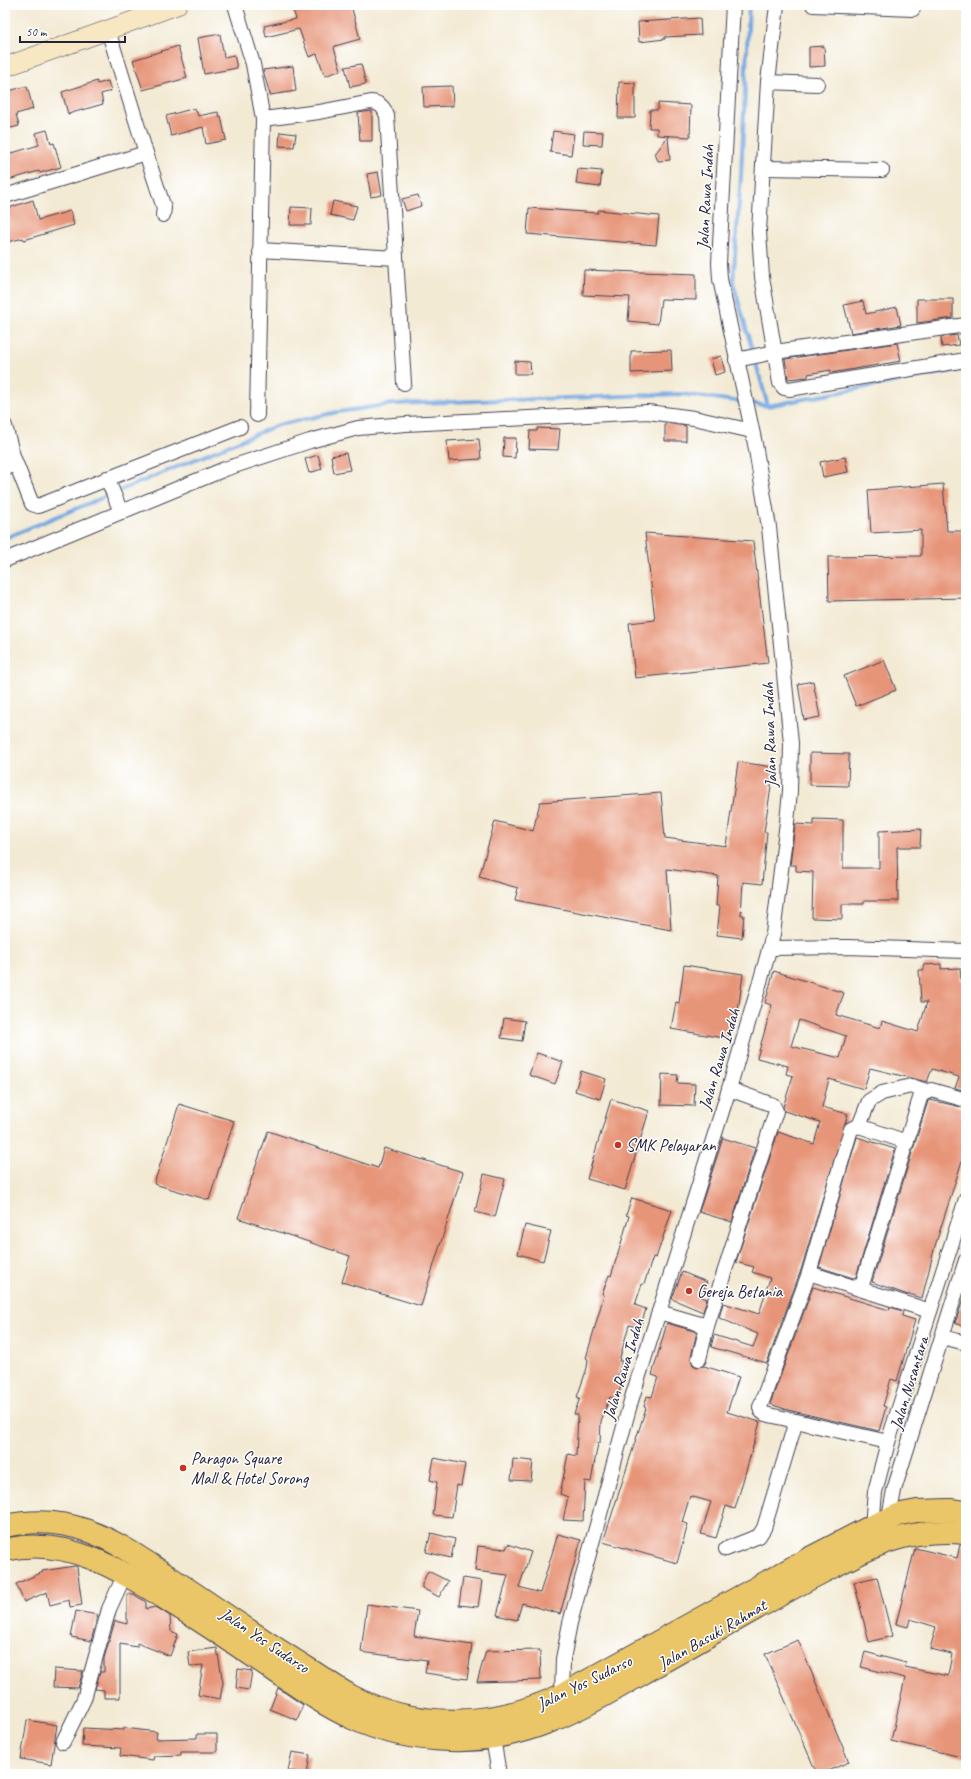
<svg xmlns="http://www.w3.org/2000/svg" width="971" height="1779" font-family="Caveat,sans-serif">
  <style>
    .lines { fill: none; stroke-linecap: round; stroke-linejoin: round }
    .stream { stroke: #74a7e0; stroke-width: 4 }
    .building { fill: #e79579; fill-rule: evenodd }
    .street-casing { stroke: #414052; stroke-width: 16 }
    .secondary-casing { stroke: #414052; stroke-width: 20 }
    .highway-casing { stroke: #414052; stroke-width: 24 }
    .street { stroke: #fff; stroke-width: 14 }
    .secondary { stroke: #f7e8c3; stroke-width: 19 }
    .highway { stroke: #eac669; stroke-width: 22 }
    .poi-dot { fill: #c8321e; stroke: #fff; stroke-width: 1.5 }
    .labels { text-anchor: middle; stroke-width: 3; stroke-linejoin: round; paint-order: stroke }
    .street-label { font-size: 17px; fill: #22223b; stroke: #fff }
    .poi-label { font-size: 17px; fill: #22223b; stroke: #fff; text-anchor: start }
  </style>
  <rect width="100%" height="100%" fill="#fff"/>
  <filter id="ink" filterUnits="userSpaceOnUse"><feTurbulence type="fractalNoise" baseFrequency=".025" numOctaves="2"/><feDisplacementMap in="SourceGraphic" scale="8" xChannelSelector="R" yChannelSelector="G"/><feConvolveMatrix kernelMatrix="1 2 1 2 8 2 1 2 1" color-interpolation-filters="sRGB"/></filter>
  <filter id="wash" filterUnits="userSpaceOnUse"><feTurbulence type="fractalNoise" baseFrequency=".012" numOctaves="4" result="noise"/><feDisplacementMap in="SourceGraphic" scale="16" xChannelSelector="R" yChannelSelector="G"/><feGaussianBlur stdDeviation="0.9" result="paint"/><feColorMatrix in="noise" values="0 0 0 0 0 0 0 0 0 0 0 0 0 0 0 0 0 1.4 0 .05"/><feComposite in="paint" operator="in"/></filter>
  <g filter="url(#wash)">
    <rect width="100%" height="100%" fill="#f3ead4"/>
    <g class="lines">
      <g class="stream">
        <path d="M749,5L741,176L733,282L768,406"/>
        <path d="M750,403L768,406L966,368"/>
        <path d="M5,538L278,425L338,412L393,404L681,394L743,402"/>
      </g>
    </g>
    <g id="blocks">
      <g class="building">
        <path d="M291,5H351L360,39L335,46L334,48L341,70L325,76L317,54L309,57L299,29L266,37L264,26L296,19Z"/>
        <path d="M700,18L701,35L665,37V39L639,42L638,22Z"/>
        <path d="M220,34L224,57L234,55L237,68L204,74L198,38Z"/>
        <path d="M178,46L187,78L143,90L133,60Z"/>
        <path d="M824,46L825,66L809,67V47Z"/>
        <path d="M361,64L366,84L350,87L345,67Z"/>
        <path d="M293,66L296,91L270,95L263,70Z"/>
        <path d="M97,81V84L108,81L111,91L101,94L103,104L68,114L62,92Z"/>
        <path d="M619,82L635,83V118H618Z"/>
        <path d="M27,86L33,109L16,114L19,126L7,129L5,121V88H8L9,91Z"/>
        <path d="M452,86L453,106L424,107L423,87Z"/>
        <path d="M658,103L691,105L690,137L657,135V128H649L650,110H658Z"/>
        <path d="M195,108L198,116L218,112L219,117L221,116L226,140L206,144L203,127L171,136L166,116Z"/>
        <path d="M372,111V141H360L358,113Z"/>
        <path d="M47,130L51,144L54,143L61,167L40,173L39,171L5,181V155L39,145L36,133Z"/>
        <path d="M553,131L574,134L571,155L550,152Z"/>
        <path d="M584,131L603,132L602,145L583,144Z"/>
        <path d="M280,132L296,134L294,147L279,146Z"/>
        <path d="M668,136L670,160L658,161L655,154Z"/>
        <path d="M578,169L602,171L600,187L576,184Z"/>
        <path d="M378,172L382,195L371,197L367,174Z"/>
        <path d="M418,195L421,206L406,211L402,199Z"/>
        <path d="M33,200L38,220L70,211L74,225L24,240L23,238L5,243V209Z"/>
        <path d="M333,201L357,206L353,220L330,215Z"/>
        <path d="M291,207L312,208L311,225H290Z"/>
        <path d="M529,208L598,213V210L659,216L656,245L527,234Z"/>
        <path d="M584,270L696,274V300L661,299L658,324L628,321L630,297L583,295Z"/>
        <path d="M917,299H953V318L917,323Z"/>
        <path d="M863,301L866,314L897,307L901,325L851,333L844,305Z"/>
        <path d="M957,335L959,345L942,347L941,337Z"/>
        <path d="M897,343L901,361L831,373V370L808,374V377L788,379L785,359Z"/>
        <path d="M671,350L672,371L631,373V351Z"/>
        <path d="M721,356L725,372L715,375L711,359Z"/>
        <path d="M515,361L530,362L531,374H515Z"/>
        <path d="M665,423L686,426V441H665Z"/>
        <path d="M537,428L560,429L558,450L529,449L530,431H537Z"/>
        <path d="M504,438H516L515,458L503,457Z"/>
        <path d="M479,439L481,459L449,461L447,441Z"/>
        <path d="M346,453L350,470L334,473L331,456Z"/>
        <path d="M318,455L322,469L309,473L305,459Z"/>
        <path d="M845,457L848,472L823,477L820,462Z"/>
        <path d="M943,484L947,531H966V598L829,601L828,557L921,556V530L871,533L868,490Z"/>
        <path d="M645,533L753,541L768,663L635,678L629,623L655,620Z"/>
        <path d="M884,660L896,690L856,706L844,676Z"/>
        <path d="M813,681L820,717L804,720L798,684Z"/>
        <path d="M810,753L849,754L848,786L810,785Z"/>
        <path d="M738,762L774,767L764,832H767L762,884L743,882L741,915H744L742,938L717,935L720,906H716L718,876L667,869L671,930L515,900L518,888L479,877L495,821L533,831L540,802L661,793L665,838L726,846Z"/>
        <path d="M814,819L843,820V868H879V831L921,829L920,847H897L898,901H864V904H842V919L812,918L813,872L796,871V865H790L795,824L814,825Z"/>
        <path d="M941,964V969L960,968L961,980L966,981V1091L955,1088L959,1077L932,1069L927,1082L870,1068L864,1089L829,1079L822,1107L848,1114L801,1270L767,1363L711,1347L714,1335L753,1347L758,1334L719,1318L723,1303L759,1314L770,1278L752,1272L754,1267L736,1262L778,1132L814,1144L820,1122L784,1111L783,1107L793,1076L786,1074L788,1066L757,1058L772,1005L765,1003L774,971L844,993L836,1015L880,1028L882,1021L918,1032L927,1002H921L919,970H924L923,965ZM799,1020L846,1036L840,1058L791,1046Z"/>
        <path d="M684,965L743,974L738,1012L734,1011L729,1039L671,1029L676,1002L679,1003Z"/>
        <path d="M504,1018L525,1021L522,1041L501,1038Z"/>
        <path d="M537,1053L563,1062L555,1084L529,1075Z"/>
        <path d="M581,1071L606,1079L600,1099L575,1091Z"/>
        <path d="M662,1074L678,1075L677,1083L695,1084L694,1106L661,1105Z"/>
        <path d="M611,1099L649,1111L625,1190L587,1179Z"/>
        <path d="M930,1100L966,1108V1148L935,1246L922,1298L909,1294L908,1295L872,1282L928,1101Z"/>
        <path d="M179,1104L234,1121L209,1200L154,1184Z"/>
        <path d="M268,1131L378,1168L384,1148L463,1172L421,1306L342,1282L350,1256L238,1218Z"/>
        <path d="M857,1137L895,1149L856,1277L853,1278L819,1267Z"/>
        <path d="M723,1138L755,1148L732,1222L699,1212Z"/>
        <path d="M484,1174L505,1179L495,1217L475,1212Z"/>
        <path d="M632,1198L672,1210L656,1258L653,1257L644,1284H642L635,1305L646,1309L640,1328L629,1325L619,1361H622L617,1378L623,1380L617,1399L610,1397L601,1421L600,1443H598L591,1482L585,1481L583,1521L563,1520L568,1497L560,1494L568,1454L576,1456L578,1415L574,1414L580,1398L577,1397L587,1368L588,1359L586,1358L604,1295L602,1294L609,1275L611,1276L620,1247L629,1216L626,1215Z"/>
        <path d="M525,1225L551,1231L543,1261L518,1254Z"/>
        <path d="M682,1272L707,1282L701,1297L707,1299L703,1312L672,1299Z"/>
        <path d="M813,1287L889,1310L890,1307L903,1311L902,1316L915,1320L897,1381L891,1379L883,1406L886,1407L879,1431L788,1410L770,1404Z"/>
        <path d="M966,1292V1328L955,1323Z"/>
        <path d="M667,1323L697,1332L691,1357L693,1365L697,1367L704,1366L739,1377L727,1412L760,1422L735,1509L726,1506L716,1538L701,1534L711,1502L690,1496L682,1522L688,1524L677,1563L603,1542L646,1408L644,1407L647,1396L652,1397L658,1377L652,1375Z"/>
        <path d="M434,1458L465,1464L461,1486L457,1485L452,1517L433,1515L437,1482L430,1480Z"/>
        <path d="M513,1459L533,1461L531,1481L511,1480Z"/>
        <path d="M431,1533L455,1539L451,1558L426,1552Z"/>
        <path d="M558,1534L581,1540L560,1614L522,1603L517,1620L497,1615L508,1575L475,1571L478,1546L506,1549L508,1544L531,1552L519,1587L540,1593Z"/>
        <path d="M960,1545H966V1758L891,1741L905,1678L861,1667L865,1652L906,1663L905,1667L948,1676L952,1654L930,1649L936,1627L910,1619L908,1627L896,1624L915,1548L957,1558Z"/>
        <path d="M75,1566L77,1567L82,1605L70,1607L69,1600L50,1605L47,1592L24,1602L16,1584L43,1572L42,1571Z"/>
        <path d="M428,1571L448,1581L439,1597L422,1588V1584Z"/>
        <path d="M877,1577L892,1636L869,1642L854,1582Z"/>
        <path d="M463,1578L482,1581L478,1607L459,1605Z"/>
        <path d="M127,1594H133L146,1602V1609L156,1607L170,1616L171,1631L178,1634L170,1656L137,1643V1647L120,1644V1698H104V1690L95,1689L100,1672H104V1658L115,1621L127,1624Z"/>
        <path d="M367,1604L418,1611L414,1636L472,1645L467,1679L425,1673L427,1661L361,1652Z"/>
        <path d="M76,1611L98,1615L91,1641L71,1637Z"/>
        <path d="M798,1640L849,1762L820,1774H817L765,1654Z"/>
        <path d="M217,1648L223,1683L220,1699L198,1695L203,1665L190,1666L188,1652Z"/>
        <path d="M540,1650L541,1680L477,1682L486,1651Z"/>
        <path d="M54,1669L83,1671L78,1688L53,1687Z"/>
        <path d="M238,1669L252,1671L249,1690L236,1688Z"/>
        <path d="M278,1688L303,1705L297,1720L270,1709Z"/>
        <path d="M27,1720L57,1725L51,1764L21,1759Z"/>
        <path d="M83,1728L124,1730V1728L157,1732L156,1739L197,1738V1734H217V1752H181V1755L154,1756L153,1760L120,1756L121,1748L82,1746Z"/>
        <path d="M292,1752L310,1755L307,1774L288,1771Z"/>
      </g>
    </g>
  </g>
  <g filter="url(#ink)">
    <use href="#blocks" fill-opacity="0" stroke="#414052" stroke-width="1"/>
    <g class="lines">
      <defs>
        <g id="street">
          <path d="M235,5L253,64L263,119L257,415"/>
          <path d="M777,5L768,82L759,231L762,277L780,383L784,388L789,389L966,360"/>
          <path d="M813,5L913,9"/>
          <path d="M768,82L817,84"/>
          <path d="M263,119L319,112L371,102C381,103 384,108 387,116L404,383"/>
          <path d="M146,153L164,208L163,215"/>
          <path d="M763,168L882,170"/>
          <path d="M5,196L146,153L108,30"/>
          <path d="M260,250L396,258"/>
          <path d="M736,360L775,352L966,325"/>
          <path d="M5,426L13,456L10,466L5,469"/>
          <path d="M13,456L32,504L38,506L240,427"/>
          <path d="M107,478L121,512"/>
          <path d="M5,560L225,469L310,441L358,428L406,424L648,412L694,418L752,431"/>
          <path d="M770,948L847,947L966,951"/>
          <path d="M859,1126L869,1101L882,1093L911,1086L926,1091"/>
          <path d="M809,1273L930,1311"/>
          <path d="M861,1288L921,1095L931,1090L966,1100"/>
          <path d="M659,1312L707,1326"/>
          <path d="M942,1337L966,1343"/>
          <path d="M699,1359L707,1326L776,1111L773,1105L729,1089"/>
          <path d="M888,1442L765,1414L761,1411L760,1407L809,1273L851,1129L859,1126L907,1142"/>
          <path d="M889,1518L894,1490L966,1260"/>
          <path d="M872,1526L875,1492L888,1442L966,1199"/>
          <path d="M726,1549L759,1536L764,1528L796,1421"/>
          <path d="M562,1695L563,1659L570,1623L631,1401L729,1089L766,961L773,934L787,822L790,791L791,743L769,527L755,444L720,279L719,263L733,5"/>
          <path d="M493,1738L499,1774"/>
          <path d="M63,1742L84,1699L109,1609L125,1574"/>
        </g>
        <path id="secondary" d="M5,67L177,5"/>
        <g id="highway">
          <path d="M5,1526C68,1512 109,1537 160,1571C209,1603 257,1637 307,1668C322,1677 336,1688 351,1696C418,1731 495,1727 562,1695L810,1558L872,1526L901,1514L917,1511L950,1510L966,1512"/>
          <path d="M5,1550C69,1534 126,1574 177,1606C210,1627 243,1649 275,1671C300,1688 325,1706 352,1718C383,1733 417,1739 450,1740C529,1743 591,1703 657,1665C710,1635 762,1604 815,1576C870,1548 902,1527 966,1533"/>
        </g>
      </defs>
      <use href="#street" class="street-casing"/>
      <use href="#secondary" class="secondary-casing"/>
      <use href="#highway" class="highway-casing"/>
      <use href="#street" class="street"/>
      <use href="#secondary" class="secondary"/>
      <use href="#highway" class="highway"/>
    </g>
  </g>
  <g class="poi-dot">
    <circle cx="618" cy="1145" r="4"/>
    <circle cx="689" cy="1291" r="4"/>
    <circle cx="183" cy="1468" r="4"/>
  </g>
  <g class="labels">
    <g class="street-label">
      <text transform="translate(705 197) rotate(-87)" y="6">Jalan Rawa Indah</text>
      <text transform="translate(769 735) rotate(-92)" y="6">Jalan Rawa Indah</text>
      <text transform="translate(719 1059) rotate(-73)" y="6">Jalan Rawa Indah</text>
      <text transform="translate(623 1369) rotate(-73)" y="6">Jalan Rawa Indah</text>
      <text transform="translate(909 1383) rotate(-73)" y="6">Jalan Nusantara</text>
      <text transform="translate(712 1634) rotate(-30)" y="6">Jalan Basuki Rahmat</text>
      <text transform="translate(265 1640) rotate(34)" y="6">Jalan Yos Sudarso</text>
      <text transform="translate(584 1682) rotate(-26)" y="6">Jalan Yos Sudarso</text>
    </g>
    <g class="poi-label">
      <text x="626" y="1151">SMK Pelayaran</text>
      <text x="697" y="1297">Gereja Betania</text>
      <text x="191" y="1464">Paragon Square<tspan x="191" dy="20">Mall &amp; Hotel Sorong</tspan></text>
    </g>
  </g>
  <rect width="971" height="1779" fill="none" stroke="#fff" stroke-width="20"/>
  <path d="M20 36v6h105v-6" fill="none" stroke="#22223b" stroke-width="2"/>
  <text x="26" y="36" font-size="12" fill="#22223b" stroke="#ffffff" stroke-width="3" paint-order="stroke">50 m</text>
</svg>
